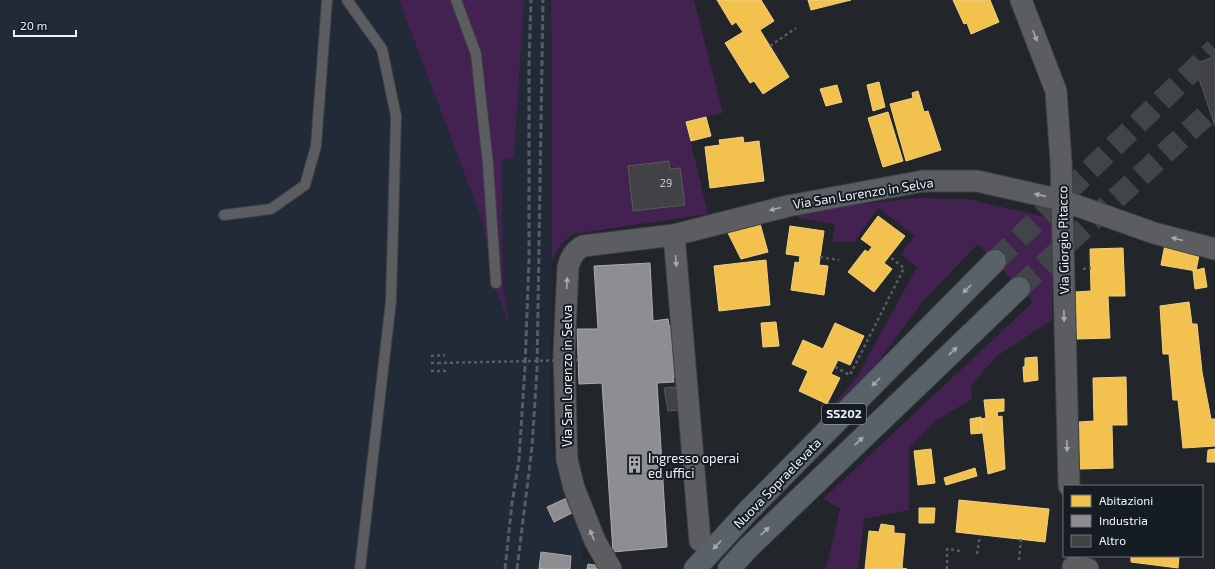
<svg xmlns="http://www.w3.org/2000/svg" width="1215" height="569" font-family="'Exo 2',sans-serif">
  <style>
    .built { fill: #212a36 }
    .green { fill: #432151 }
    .homes { fill: #f2c14e; stroke: #f1d081 }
    .industry { fill: #8d8d92; stroke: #aaacb1 }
    .building { fill: #404245; stroke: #57595d }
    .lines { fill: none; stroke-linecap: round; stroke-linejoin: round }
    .trunk-tunnel { stroke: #414549; stroke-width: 22; stroke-dasharray: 22 11; stroke-linecap: butt }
    .service-casing { stroke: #3d4045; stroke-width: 12 }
    .minor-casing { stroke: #3d4045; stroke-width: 23 }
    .trunk-casing { stroke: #3d4045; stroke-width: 24 }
    .path { stroke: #595c60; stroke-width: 2.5; stroke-dasharray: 3 3; stroke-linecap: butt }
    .service { stroke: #5b5d61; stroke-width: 10 }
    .minor { stroke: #5b5d61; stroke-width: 21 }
    .trunk { stroke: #586268; stroke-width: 22 }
    .rail { stroke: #595c60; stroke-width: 3; stroke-dasharray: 6 3; stroke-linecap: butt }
    .path-bridge { stroke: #595c60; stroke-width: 2.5; stroke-dasharray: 3 3; stroke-linecap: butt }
    .oneway { fill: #a5a8ad }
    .oneway2 { fill: #a4aab0 }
    .labels { text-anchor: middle; stroke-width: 4; stroke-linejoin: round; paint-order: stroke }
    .number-label { font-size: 11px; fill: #c3c7cc }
    .shield { fill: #161c24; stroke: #aeb2b9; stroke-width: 1 }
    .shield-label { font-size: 12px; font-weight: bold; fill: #eff3f9 }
    .street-label { font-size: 13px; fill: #eff3f9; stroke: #161c24 }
    .poi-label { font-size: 13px; fill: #eff3f9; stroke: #161c24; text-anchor: start }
  </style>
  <rect width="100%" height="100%" fill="#22262a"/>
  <path class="built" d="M0,0H399L482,220L495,288L509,322L503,290L502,159L514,158L524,0H551L550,83L553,173L550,433L559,484L569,497L585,534L581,563L601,566L600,569H0Z"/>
  <g class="green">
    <path d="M399,0H524L514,158L502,159L503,290L510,326L495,288L482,220Z"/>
    <path d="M551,0H694L723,113L686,122L708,214L573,234L561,244L552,261Z"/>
    <path d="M917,198L968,199L1053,219L1052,320L997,356L971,385L972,399L938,419L909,448V510L864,519L858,569H826L840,509L823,499L1033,302L978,244L924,300L872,370L809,433L857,377L917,267L901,254L915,236L878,208L854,242H832L835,224L797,218L801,211Z"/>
  </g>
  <g class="homes">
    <path d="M717,0H761L774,21L760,30L789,77L763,94L754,81L750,83L725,43L743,32L736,22L732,25Z"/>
    <path d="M808,0H851L811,10Z"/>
    <path d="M953,0H990L999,22L971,34L967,23L964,24Z"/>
    <path d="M879,82L885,107L873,111L867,85Z"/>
    <path d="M837,85L842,102L826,106L820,89Z"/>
    <path d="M918,91L924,112L928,111L941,150L906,161L890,104L913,98L912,93Z"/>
    <path d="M888,112L903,161L883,167L868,118Z"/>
    <path d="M706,117L711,136L691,141L686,122Z"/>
    <path d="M743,137L744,143L759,141L764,181L710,188L705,147L720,145L719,140Z"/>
    <path d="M878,216L905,236L884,263L892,269L874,292L848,272L865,250L868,252L872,247L861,239Z"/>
    <path d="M759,220L768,252L741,259L727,231Z"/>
    <path d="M790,226L824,231L819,265L828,266L824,295L791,290L795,262L799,263L800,256L786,254Z"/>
    <path d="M1165,244L1200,250L1196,271L1161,265Z"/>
    <path d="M1123,248L1125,296H1108L1110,338L1077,339L1075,292L1091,291L1090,249Z"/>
    <path d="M766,260L770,305L719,311L714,266Z"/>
    <path d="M1204,268L1207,287L1195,289L1193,271Z"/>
    <path d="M1189,302L1192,324H1197L1202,372L1211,419H1215V446L1183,448L1178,400H1173L1169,354H1163L1160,306Z"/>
    <path d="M776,322L779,346L763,347L761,323Z"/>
    <path d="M835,323L864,336L850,365L838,360L831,374L840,378L827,404L799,391L808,371L792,364L803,340L823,349Z"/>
    <path d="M1037,357L1038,380L1024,382L1023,367L1025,366V358Z"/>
    <path d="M1126,377L1127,425H1112L1113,468L1080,469L1079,422L1094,421L1093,378Z"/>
    <path d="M1004,399V411L997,412L998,417L1002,416L1005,469L988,474L981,419L986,418L984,400Z"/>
    <path d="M981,417L982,433L971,434L970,419Z"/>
    <path d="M931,449L935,483L918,485L914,451Z"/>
    <path d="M1215,449V462H1207L1208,450Z"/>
    <path d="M975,468L977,476L946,485L944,478Z"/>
    <path d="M959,500L1049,509L1045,542L956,532Z"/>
    <path d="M919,508H935L934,523H919Z"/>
    <path d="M881,524L894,526V533L905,534L902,568L907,569H865L869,531L879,532Z"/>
    <path d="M1131,556H1179L1178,568L1131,562Z"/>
  </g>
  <g class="industry">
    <path d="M650,263L653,321L668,319L669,326L674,325L679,377H673L674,382L657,383L667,547L613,552L602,383L579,384L577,329H598L594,266Z"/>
    <path d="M569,497L576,511L554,522L547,507Z"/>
    <path d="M541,552L571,556L570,569H539Z"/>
    <path d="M588,564L601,566L600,569H587Z"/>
  </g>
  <g class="building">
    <path d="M1214,57L1215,60V126L1194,64Z"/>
    <path d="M669,161L670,169L680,168L685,205L633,211L628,166Z"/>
    <path d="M676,387L679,410L668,411L664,388Z"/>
  </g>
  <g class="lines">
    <g class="trunk-tunnel">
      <path d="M995,261L1215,49"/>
      <path d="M1019,288L1215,107"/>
    </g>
    <defs>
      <g id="service">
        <path d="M347,0L382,49L396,116L391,301L360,569"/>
        <path d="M456,0L476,54L488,164L496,283"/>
        <path d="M224,215L271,209L305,185L316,146L327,0"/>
      </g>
      <g id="minor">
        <path d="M1021,0L1056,91L1061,161L1069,486"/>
        <path d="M700,541L674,235L788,206L923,181H977L1061,200L1154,233L1215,249"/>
        <path d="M1073,567L1088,569"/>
        <path d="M611,569L595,541L574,488L567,460L564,354L568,267C571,257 574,251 583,246L674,235"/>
      </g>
      <g id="trunk">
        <path d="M695,569L748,511L995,261"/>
        <path d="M729,569L748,548L1019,288"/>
      </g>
    </defs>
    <use href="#service" class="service-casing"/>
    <use href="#minor" class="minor-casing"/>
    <use href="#trunk" class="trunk-casing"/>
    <g class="path">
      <path d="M770,46L796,28"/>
      <path d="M820,257L839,260"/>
      <path d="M1083,269L1091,268"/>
      <path d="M431,356L445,355"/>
      <path d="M431,363H438"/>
      <path d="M835,367L850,375L904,268L889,256"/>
      <path d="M431,371H446"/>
      <path d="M977,554L980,535"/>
      <path d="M1019,560L1021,539"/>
      <path d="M947,569V549L960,551"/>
    </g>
    <use href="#service" class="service"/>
    <use href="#minor" class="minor"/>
    <use href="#trunk" class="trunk"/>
    <g class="rail">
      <path d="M505,569L512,503L519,460L525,367L529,260V62L531,0"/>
      <path d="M517,569L532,447L537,370L543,0"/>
    </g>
    <path class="path-bridge" d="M438,363L578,360"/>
  </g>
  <defs><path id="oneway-solid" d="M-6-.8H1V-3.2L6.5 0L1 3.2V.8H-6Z"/></defs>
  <g class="oneway">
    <use href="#oneway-solid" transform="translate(1035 36) rotate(69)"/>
    <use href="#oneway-solid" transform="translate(1040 195) rotate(-167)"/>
    <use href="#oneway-solid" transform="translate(775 209) rotate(166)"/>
    <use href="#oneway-solid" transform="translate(1177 239) rotate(-165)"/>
    <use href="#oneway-solid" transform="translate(676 261) rotate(85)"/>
    <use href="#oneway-solid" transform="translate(567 283) rotate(-87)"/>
    <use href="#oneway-solid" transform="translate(1064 316) rotate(89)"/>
    <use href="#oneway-solid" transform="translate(1067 446) rotate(89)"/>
    <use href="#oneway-solid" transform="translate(592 535) rotate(-112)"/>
  </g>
  <g class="oneway2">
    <use href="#oneway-solid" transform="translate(967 289) rotate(135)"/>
    <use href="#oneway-solid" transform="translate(953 351) rotate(-44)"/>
    <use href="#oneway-solid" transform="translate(876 382) rotate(135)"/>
    <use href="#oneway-solid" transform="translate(859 441) rotate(-44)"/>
    <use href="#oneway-solid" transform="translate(765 531) rotate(-44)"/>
    <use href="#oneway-solid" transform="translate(717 545) rotate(133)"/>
  </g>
  <defs>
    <symbol id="building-bare" viewBox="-9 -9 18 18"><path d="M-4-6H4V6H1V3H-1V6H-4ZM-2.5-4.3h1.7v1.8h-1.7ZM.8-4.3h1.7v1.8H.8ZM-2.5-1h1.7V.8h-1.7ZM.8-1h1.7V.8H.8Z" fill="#a7abb1" stroke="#161c24" stroke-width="2.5" paint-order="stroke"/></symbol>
  </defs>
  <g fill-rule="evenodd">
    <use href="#building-bare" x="622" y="452" width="25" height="25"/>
  </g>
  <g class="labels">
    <g class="number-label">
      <text x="666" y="187">29</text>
    </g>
    <rect class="shield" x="822" y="404" width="44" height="20" rx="3"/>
    <g class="shield-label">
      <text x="844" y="418">SS202</text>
    </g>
    <g class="street-label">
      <text transform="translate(863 193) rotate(-9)" y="5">Via San Lorenzo in Selva</text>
      <text transform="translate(1063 240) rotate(-91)" y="5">Via Giorgio Pitacco</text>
      <text transform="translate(567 376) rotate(-90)" y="5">Via San Lorenzo in Selva</text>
      <text transform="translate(777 483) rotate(-46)" y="5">Nuova Sopraelevata</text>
    </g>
    <g class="poi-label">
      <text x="648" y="463">Ingresso operai<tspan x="648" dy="15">ed uffici</tspan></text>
    </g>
  </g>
  <rect x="1063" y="485" width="140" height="72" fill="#161c24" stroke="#6d7279"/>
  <rect x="1071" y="495" width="20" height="12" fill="#f2c14e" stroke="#6d7279"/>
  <text x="1099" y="505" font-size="12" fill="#eff3f9">Abitazioni</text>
  <rect x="1071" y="515" width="20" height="12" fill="#8d8d92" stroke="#6d7279"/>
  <text x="1099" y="525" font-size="12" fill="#eff3f9">Industria</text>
  <rect x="1071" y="535" width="20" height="12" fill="#404245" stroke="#6d7279"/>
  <text x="1099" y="545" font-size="12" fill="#eff3f9">Altro</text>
  <path d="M14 30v6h62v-6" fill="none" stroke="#eff3f9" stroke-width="2"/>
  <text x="20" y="30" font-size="12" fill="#eff3f9" stroke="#161c24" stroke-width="3" paint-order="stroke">20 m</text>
</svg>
